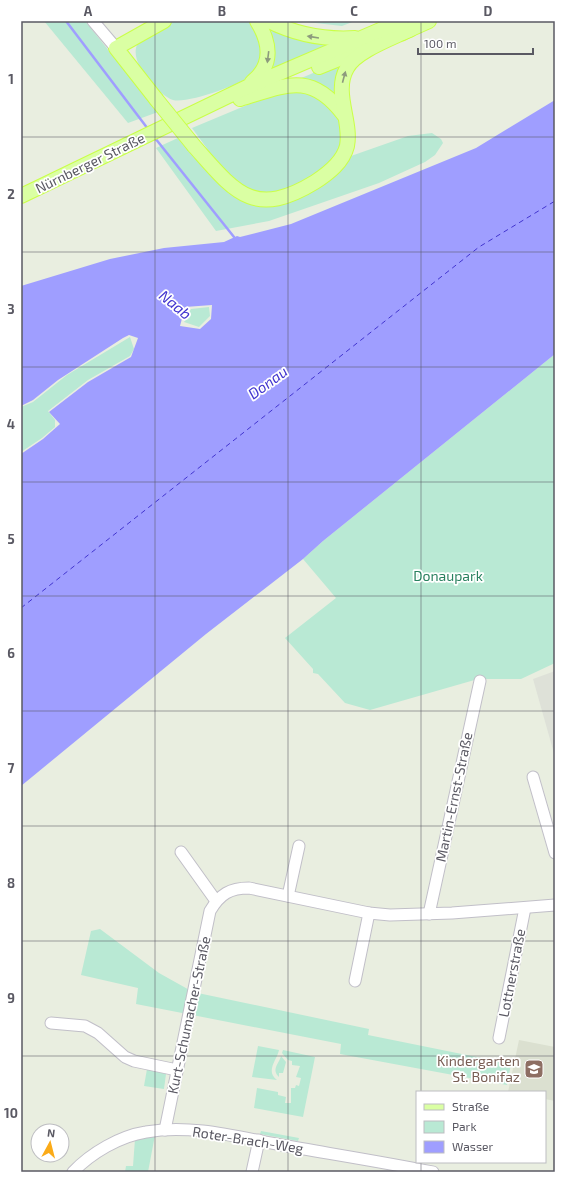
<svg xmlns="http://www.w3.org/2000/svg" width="576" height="1193" font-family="'Exo 2',sans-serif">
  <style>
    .industrial { fill: #dee1d8 }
    .education { fill: #dbe0d0 }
    .green { fill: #b9e9d4 }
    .water { fill: #9f9eff; fill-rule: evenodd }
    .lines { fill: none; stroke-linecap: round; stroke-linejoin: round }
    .stream { stroke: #9f9eff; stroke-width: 2.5 }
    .ferry { stroke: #4235cf; stroke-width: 1; stroke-dasharray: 5 4; stroke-linecap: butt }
    .minor-casing { stroke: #c1bfc8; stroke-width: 13 }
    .major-casing { stroke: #caff47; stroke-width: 16 }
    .minor { stroke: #fff; stroke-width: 11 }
    .major { stroke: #daffa3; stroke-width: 14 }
    .major-bridge-casing { stroke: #caff47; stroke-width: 16; stroke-linecap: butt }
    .major-bridge { stroke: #daffa3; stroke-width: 14 }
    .oneway { fill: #8d9b7d }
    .grid { fill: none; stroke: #5a5963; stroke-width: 1; stroke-opacity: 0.55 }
    .labels { text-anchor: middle; stroke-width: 3.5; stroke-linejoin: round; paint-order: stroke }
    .street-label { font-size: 14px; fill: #5a5963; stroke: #fff }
    .park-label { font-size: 14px; fill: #2a815f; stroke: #fff }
    .education-label { font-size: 14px; fill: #785e54; stroke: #fff; text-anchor: end }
    .water-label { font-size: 15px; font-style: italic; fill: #4235cf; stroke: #fff }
    .neatline { fill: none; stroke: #5a5963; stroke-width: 1.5 }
    .grid-label { font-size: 13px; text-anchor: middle; font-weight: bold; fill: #5a5963 }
  </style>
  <rect width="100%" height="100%" fill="#e9eee0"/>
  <path class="industrial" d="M555,671V757L533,679Z"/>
  <path class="education" d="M519,1040L555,1047V1101L545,1099V1092H508Z"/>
  <g class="green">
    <path d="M44,21H85L158,112L128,123Z"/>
    <path d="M174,21H251L265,56C261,61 258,69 253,74C243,84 187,104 173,100C157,94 127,61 138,43C144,33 163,27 174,21Z"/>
    <path d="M265,21L336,42L270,72Z"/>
    <path d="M298,21H355L342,26Z"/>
    <path d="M344,60L341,103L299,79Z"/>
    <path d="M285,89L311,92L339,115C340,127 344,139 339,151C332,165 295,189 280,192C270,194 256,193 247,189C228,181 205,145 192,128Z"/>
    <path d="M432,133L441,139L443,143L435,155L425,162L379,183L269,221L216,231L156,148L180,137L209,174L235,197L252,203L271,204L351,156L408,136Z"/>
    <path d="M209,307L210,316L199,327L184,322L191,309Z"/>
    <path d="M130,337L134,349L130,356L88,380L48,411L55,420V427L42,438L21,452V407L33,402L67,375Z"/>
    <path d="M555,354V663L521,679H478L370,710L345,703L318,674L313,673V669L285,638L336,598L303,559L323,541Z"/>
    <path d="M100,929L159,973L193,992L369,1029L368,1035L511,1064L507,1085L340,1054L341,1044L136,1004L138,988L81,975L91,931Z"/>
    <path d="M258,1046L279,1050C277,1060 265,1071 277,1080L252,1077Z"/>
    <path d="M283,1050L315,1057L303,1117L254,1108L257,1088L278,1092V1095L286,1097L285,1103H291V1088H295L296,1085L299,1086L301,1078L296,1077L300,1066L292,1065V1061L288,1060L282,1053Z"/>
    <path d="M281,1056L286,1062L283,1073H279V1077C271,1069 279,1064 281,1056Z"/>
    <path d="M147,1069L166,1074L164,1089L144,1086Z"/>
    <path d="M261,1131L299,1138L298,1141L260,1134Z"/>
    <path d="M155,1135L148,1172H125L126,1166H133L135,1139Z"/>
  </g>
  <path class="water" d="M555,100V354L323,541L303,559L206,634L21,786V454L43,439L60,424L49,412L88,382L131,357L138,338L129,335L123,338L58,380L33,400L21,406V286L110,259L164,248L224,242L237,236L240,237L291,224L476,148ZM212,305L211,319L200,329L180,326L185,307Z"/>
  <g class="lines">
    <g class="stream">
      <path d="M66,21L148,129"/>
      <path d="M155,138L234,237"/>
    </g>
    <path class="ferry" d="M21,608L479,247L555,201"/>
    <defs>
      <g id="minor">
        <path d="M93,21L116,48"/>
        <path d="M533,777L555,853"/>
        <path d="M181,852L216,901"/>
        <path d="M288,896L299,846"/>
        <path d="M429,914L480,681"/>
        <path d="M355,981L369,913"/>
        <path d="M51,1023L85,1026L98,1033L125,1057L134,1061L177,1070"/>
        <path d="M499,1038L525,908"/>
        <path d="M165,1130L210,911C220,894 230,888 249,888L369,913L390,915L452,913L555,905"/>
        <path d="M73,1172C91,1153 120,1136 146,1132C191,1124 238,1137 281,1145C332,1154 383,1162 433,1172"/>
        <path d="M252,1172L259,1140"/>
      </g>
      <g id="major">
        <path d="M269,21C297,35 324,40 355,38"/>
        <path d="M402,33L429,21"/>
        <path d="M319,67L361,50"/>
        <path d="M252,82C274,65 270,42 257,21"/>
        <path d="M156,99L116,48L164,21"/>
        <path d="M240,99C286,85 311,71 344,115"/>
        <path d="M194,146C234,191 253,220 315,182C329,173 343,162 347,146C352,121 333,92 347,68C356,51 393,38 411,29"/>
        <path d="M21,196L247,87L401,21"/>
      </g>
    </defs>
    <use href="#minor" class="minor-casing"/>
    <use href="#major" class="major-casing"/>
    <use href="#minor" class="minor"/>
    <use href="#major" class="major"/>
    <defs>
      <path id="major-bridge" d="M156,99L194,146"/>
    </defs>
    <use href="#major-bridge" class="major-bridge-casing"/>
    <use href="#major-bridge" class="major-bridge"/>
  </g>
  <defs><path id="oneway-solid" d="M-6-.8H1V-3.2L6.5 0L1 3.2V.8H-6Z"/></defs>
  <g class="oneway">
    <use href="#oneway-solid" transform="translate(313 37) rotate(-171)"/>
    <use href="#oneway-solid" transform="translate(268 57) rotate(97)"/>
    <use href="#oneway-solid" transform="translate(344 77) rotate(-75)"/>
  </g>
  <path class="grid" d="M155,21V1172M288,21V1172M421,21V1092M21,137H555M21,252H555M21,367H555M21,482H555M21,596H555M21,711H555M21,826H555M21,941H555M21,1056H555M421,1162V1172"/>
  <defs>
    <symbol id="school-square" viewBox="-11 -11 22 22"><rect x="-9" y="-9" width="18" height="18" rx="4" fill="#8d6e63" stroke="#fff"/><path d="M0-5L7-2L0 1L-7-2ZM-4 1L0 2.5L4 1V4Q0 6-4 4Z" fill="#fff"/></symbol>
  </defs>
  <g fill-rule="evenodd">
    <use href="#school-square" x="523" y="1058" width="22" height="22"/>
  </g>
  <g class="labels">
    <g class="street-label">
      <text transform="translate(90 163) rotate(-26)" y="5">Nürnberger Straße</text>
      <text transform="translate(454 797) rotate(-78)" y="5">Martin-Ernst-Straße</text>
      <text transform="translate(512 973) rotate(-79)" y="5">Lottnerstraße</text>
      <text transform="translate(189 1015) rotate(-78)" y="5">Kurt-Schumacher-Straße</text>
      <text transform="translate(248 1140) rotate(9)" y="5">Roter-Brach-Weg</text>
    </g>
    <g class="park-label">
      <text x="448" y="581">Donaupark</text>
    </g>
    <g class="education-label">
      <text x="520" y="1066">Kindergarten<tspan x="520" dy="16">St. Bonifaz</tspan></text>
    </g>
    <g class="water-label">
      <text transform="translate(175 305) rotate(39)" y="5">Naab</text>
      <text transform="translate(268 383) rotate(-36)" y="5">Donau</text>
    </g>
  </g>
  <rect width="576" height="1193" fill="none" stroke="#ffffff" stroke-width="44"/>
  <rect x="416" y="1091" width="130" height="72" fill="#ffffff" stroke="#bdbdc1"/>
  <rect x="424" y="1104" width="20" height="6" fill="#daffa3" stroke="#bdbdc1"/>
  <text x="452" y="1111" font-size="12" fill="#5a5963">Straße</text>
  <rect x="424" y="1121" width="20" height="12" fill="#b9e9d4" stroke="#bdbdc1"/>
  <text x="452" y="1131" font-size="12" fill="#5a5963">Park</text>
  <rect x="424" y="1141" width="20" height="12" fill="#9f9eff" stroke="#bdbdc1"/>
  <text x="452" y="1151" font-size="12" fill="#5a5963">Wasser</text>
  <g transform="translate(50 1143) rotate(7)"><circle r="19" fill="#ffffff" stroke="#bdbdc1"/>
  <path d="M0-3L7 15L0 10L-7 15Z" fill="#fbab18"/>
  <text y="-6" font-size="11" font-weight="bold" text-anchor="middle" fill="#5a5963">N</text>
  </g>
  <path d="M418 48v6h115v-6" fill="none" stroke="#5a5963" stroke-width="2"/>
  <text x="424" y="48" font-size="12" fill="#5a5963" stroke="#ffffff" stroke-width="3" paint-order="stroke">100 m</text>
  <rect x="22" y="22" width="532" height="1149" class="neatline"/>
  <g class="grid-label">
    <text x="88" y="16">A</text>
    <text x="222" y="16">B</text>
    <text x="354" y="16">C</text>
    <text x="488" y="16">D</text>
    <text x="11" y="84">1</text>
    <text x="11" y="199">2</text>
    <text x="11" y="314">3</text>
    <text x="11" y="429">4</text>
    <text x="11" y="544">5</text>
    <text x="11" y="658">6</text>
    <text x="11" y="773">7</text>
    <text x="11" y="888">8</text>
    <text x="11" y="1003">9</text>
    <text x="11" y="1118">10</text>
  </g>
</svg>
